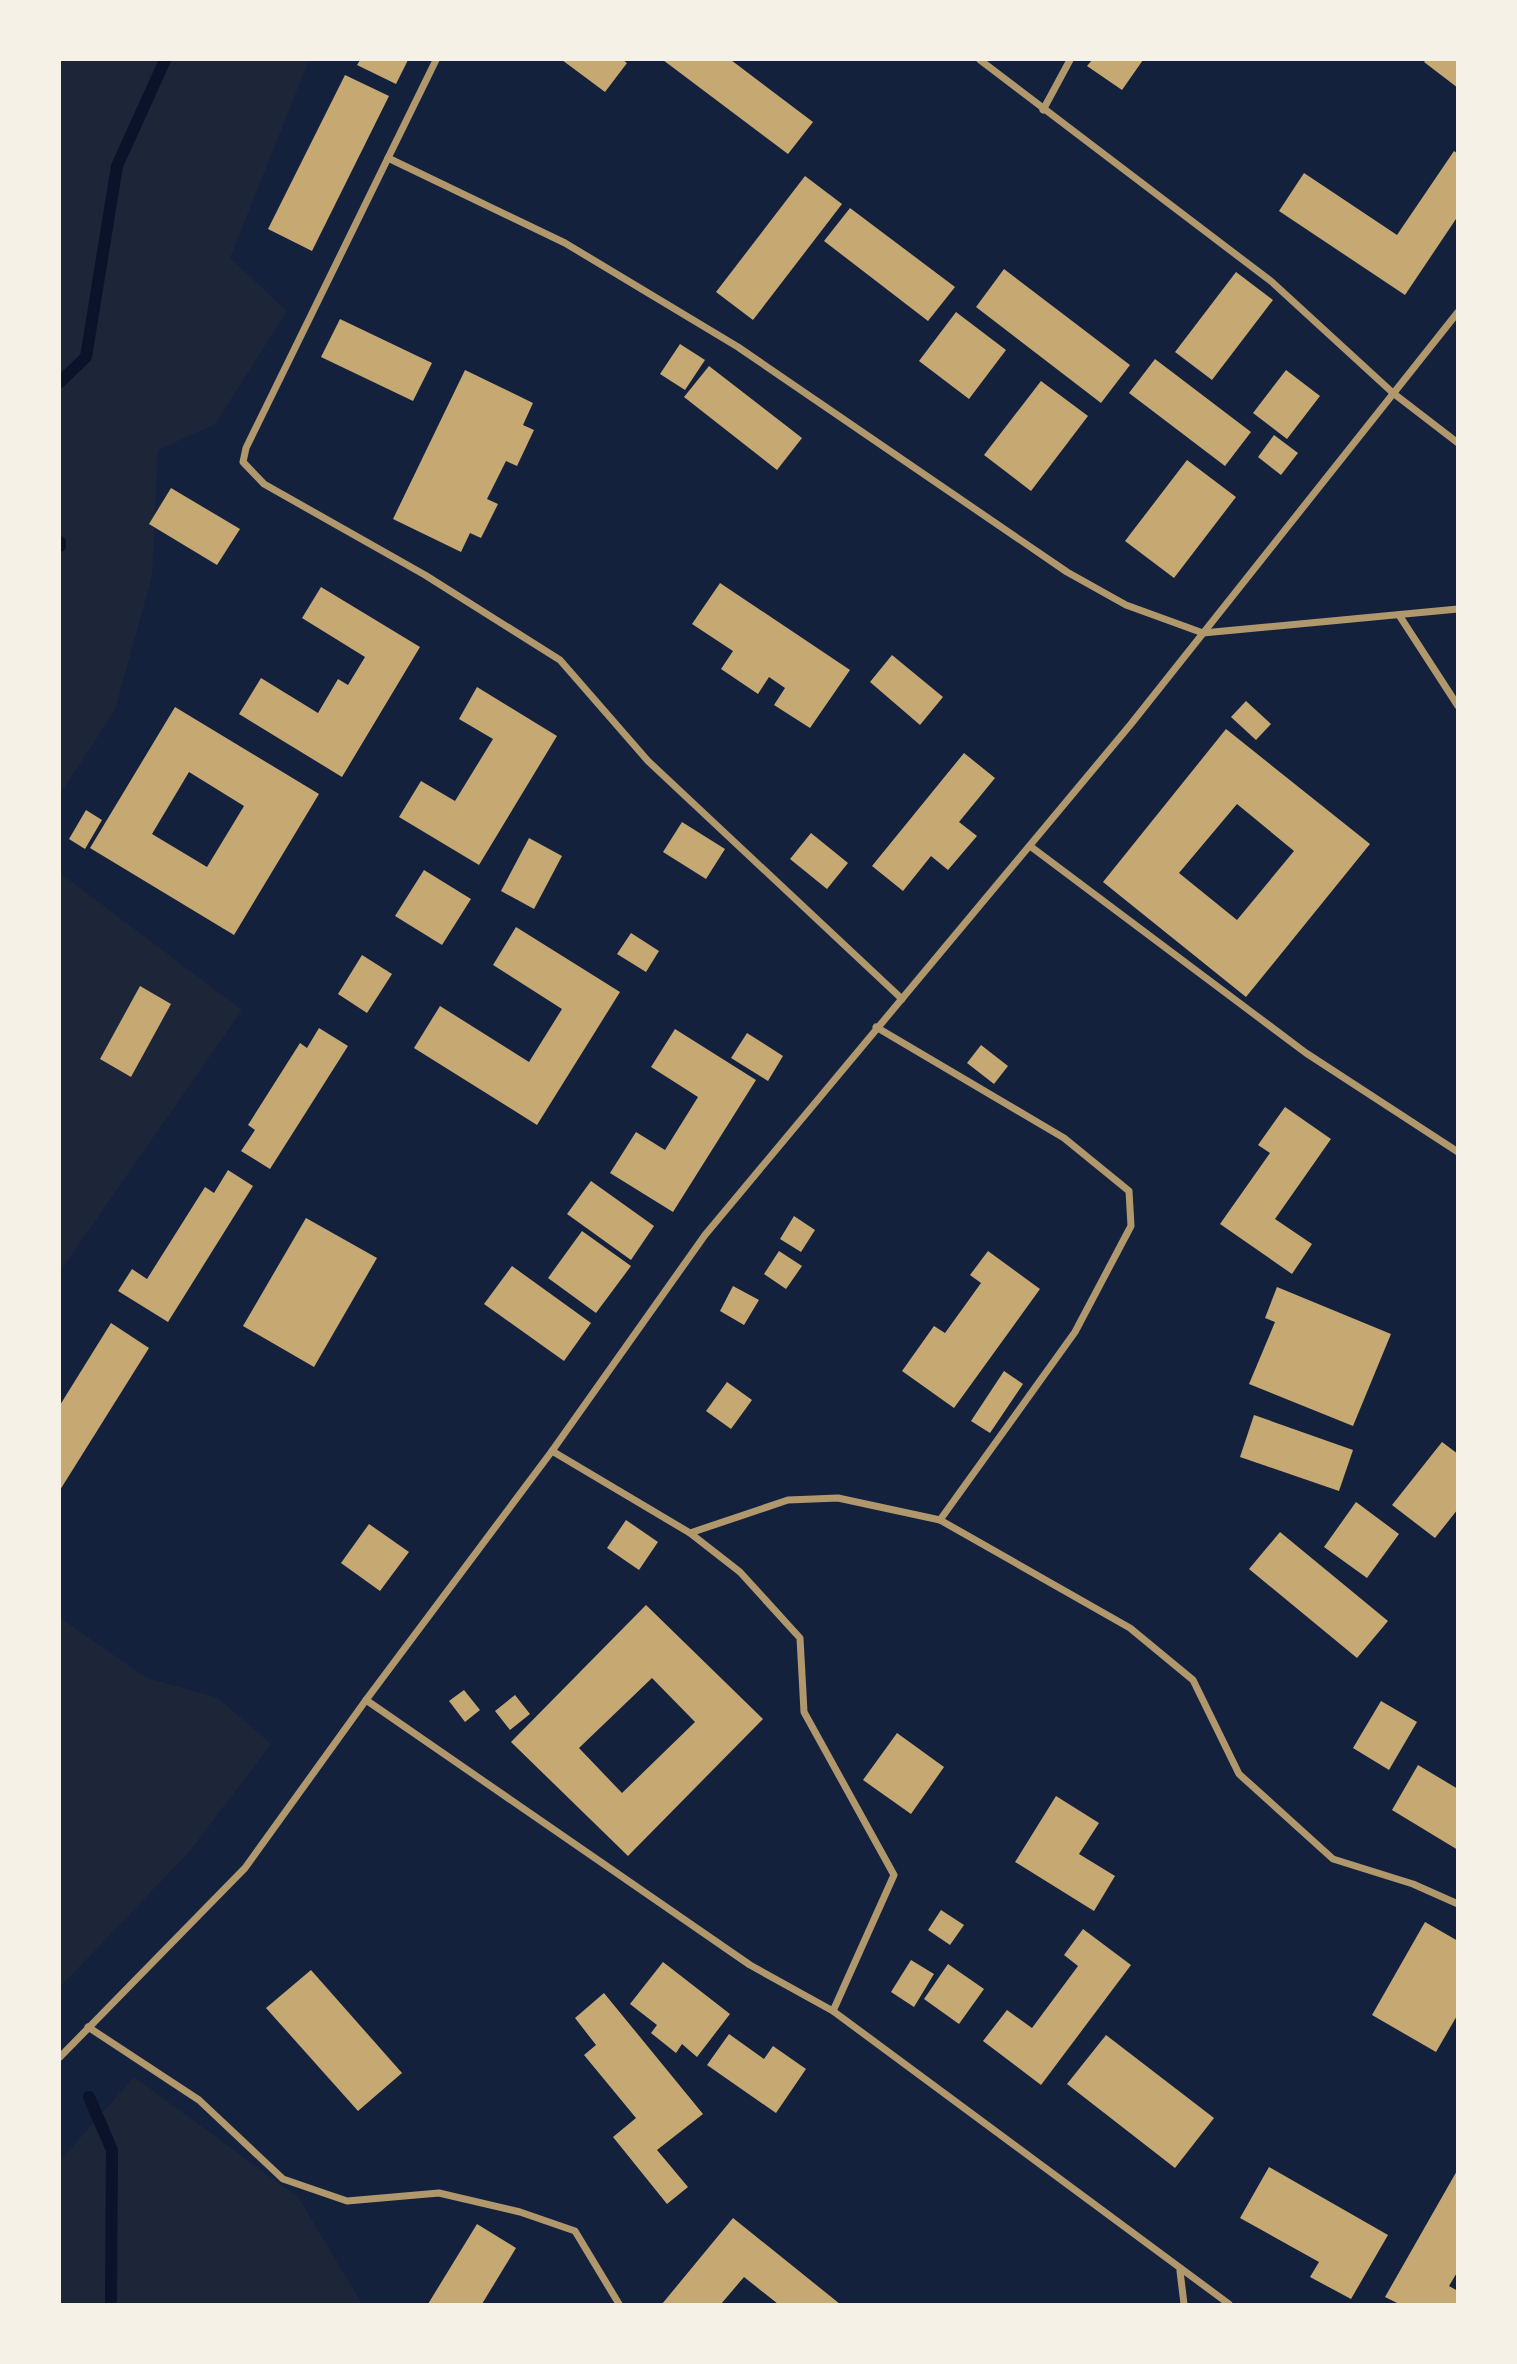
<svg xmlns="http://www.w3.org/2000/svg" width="1517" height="2364" font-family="'Exo 2',sans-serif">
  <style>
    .green { fill: #1d2539 }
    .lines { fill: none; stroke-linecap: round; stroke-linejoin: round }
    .stream { stroke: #0b132b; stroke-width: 12 }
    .building { fill: #c6a872; fill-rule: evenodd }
    .minor { stroke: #b1986c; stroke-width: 7 }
  </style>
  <rect width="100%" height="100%" fill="#14213d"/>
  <g class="green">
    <path d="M60,60H309L230,258L287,311L215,424L158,450L152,576L115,710L60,794Z"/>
    <path d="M60,873L242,1010L60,1271Z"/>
    <path d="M60,1618L147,1678L218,1698L271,1744L189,1852L60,1987Z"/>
    <path d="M134,2077L298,2197L362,2304H60V2161Z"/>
  </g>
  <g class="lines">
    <g class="stream">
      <path d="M60,382L86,357L117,166L165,60"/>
      <path d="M60,542V546"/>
      <path d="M89,2097L112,2150L111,2304"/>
    </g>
  </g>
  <g class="building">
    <path d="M360,60H408L396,84L357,65Z"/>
    <path d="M562,60H623L627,63L605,92Z"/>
    <path d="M663,60H731L813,122L788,154Z"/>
    <path d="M1092,60H1143L1122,90L1087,66Z"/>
    <path d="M1426,60H1458V88L1424,62Z"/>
    <path d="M345,75L389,96L312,251L268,229Z"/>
    <path d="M1454,151L1458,154V216L1405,295L1279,211L1304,173L1397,235Z"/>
    <path d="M805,176L842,204L753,320L716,292Z"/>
    <path d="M850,208L955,287L928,321L824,241Z"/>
    <path d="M1004,269L1130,365L1101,403L976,307Z"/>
    <path d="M1236,272L1273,300L1212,380L1175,352Z"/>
    <path d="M956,312L1006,350L969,399L919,361Z"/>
    <path d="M340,319L432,363L413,401L321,357Z"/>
    <path d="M680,344L705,360L685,390L660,374Z"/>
    <path d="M1155,359L1251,432L1225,466L1129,393Z"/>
    <path d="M709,366L802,438L777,470L684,397Z"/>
    <path d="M465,370L533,403L523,425L534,430L517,466L506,461L487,499L498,504L481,538L470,533L461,552L393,519Z"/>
    <path d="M1286,370L1320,396L1287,439L1253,413Z"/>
    <path d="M1041,381L1088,416L1031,491L984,455Z"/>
    <path d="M1274,435L1298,453L1281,475L1258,457Z"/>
    <path d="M1187,460L1236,497L1174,578L1125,541Z"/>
    <path d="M171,488L240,529L217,565L149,524Z"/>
    <path d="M720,583L850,670L810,728L774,705L785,688L769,677L758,694L721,669L733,651L692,624Z"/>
    <path d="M321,587L420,647L342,777L239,714L261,678L318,713L338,679L348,685L365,657L302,618Z"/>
    <path d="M892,655L943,697L920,725L870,682Z"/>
    <path d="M477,687L557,736L479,865L399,817L421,781L455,801L493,739L459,719Z"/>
    <path d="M1246,701L1271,724L1256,740L1231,717Z"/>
    <path d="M175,707L319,794L234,935L90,848ZM189,772L244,806L207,867L152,834Z"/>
    <path d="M1226,729L1370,844L1246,997L1103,882ZM1237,804L1294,851L1237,920L1179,873Z"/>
    <path d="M964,753L995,778L959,822L977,836L948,870L931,856L903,891L872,866Z"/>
    <path d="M86,810L102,820L85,849L69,839Z"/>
    <path d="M682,822L725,849L706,879L663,852Z"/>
    <path d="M811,833L848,863L827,889L790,859Z"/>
    <path d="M529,838L562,856L534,909L501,891Z"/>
    <path d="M424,870L471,899L442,945L395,916Z"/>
    <path d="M516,927L620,992L537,1125L414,1048L440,1006L529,1062L562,1009L493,965Z"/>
    <path d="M631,933L659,951L646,972L617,954Z"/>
    <path d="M362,955L392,974L367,1013L338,994Z"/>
    <path d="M140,986L171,1004L131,1077L100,1059Z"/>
    <path d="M319,1028L348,1046L270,1169L241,1151L255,1130L248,1125L300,1043L307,1048Z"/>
    <path d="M675,1029L756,1080L673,1212L610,1173L636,1132L665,1150L698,1097L651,1067Z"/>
    <path d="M747,1033L783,1056L768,1081L731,1058Z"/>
    <path d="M981,1045L1008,1066L994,1084L967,1063Z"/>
    <path d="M1285,1107L1331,1139L1275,1219L1312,1244L1292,1274L1220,1224L1270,1153L1258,1145Z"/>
    <path d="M228,1170L253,1186L168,1322L118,1291L132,1269L147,1279L205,1187L214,1193Z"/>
    <path d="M591,1181L654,1226L631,1260L567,1214Z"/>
    <path d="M794,1216L815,1230L801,1252L780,1239Z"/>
    <path d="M306,1218L377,1258L314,1367L243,1326Z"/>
    <path d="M582,1231L631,1266L596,1313L548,1278Z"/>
    <path d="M779,1251L802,1266L786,1289L764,1274Z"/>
    <path d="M988,1251L1040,1289L954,1408L902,1371L934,1326L945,1333L981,1283L970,1275Z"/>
    <path d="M512,1266L591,1323L564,1361L484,1304Z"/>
    <path d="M733,1286L759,1300L744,1325L720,1311Z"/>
    <path d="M1277,1287L1391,1334L1353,1426L1249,1384L1275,1322L1265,1318Z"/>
    <path d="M111,1323L149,1348L60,1490V1405Z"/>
    <path d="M1004,1371L1023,1384L990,1433L971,1421Z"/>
    <path d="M727,1382L752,1400L731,1429L706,1411Z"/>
    <path d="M1254,1415L1353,1450L1339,1491L1240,1457Z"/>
    <path d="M1442,1442L1458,1454V1509L1435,1538L1392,1505Z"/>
    <path d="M1356,1502L1399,1534L1367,1578L1324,1547Z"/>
    <path d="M626,1520L658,1542L639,1570L607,1548Z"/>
    <path d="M369,1524L409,1552L380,1591L341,1563Z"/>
    <path d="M1280,1532L1388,1621L1357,1658L1249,1569Z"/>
    <path d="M646,1605L763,1719L628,1856L511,1742ZM652,1678L695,1722L622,1793L579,1748Z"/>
    <path d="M464,1690L480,1710L465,1722L449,1701Z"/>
    <path d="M515,1695L530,1714L510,1730L495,1711Z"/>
    <path d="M1381,1701L1417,1722L1389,1770L1353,1748Z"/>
    <path d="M897,1733L944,1767L911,1814L863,1780Z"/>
    <path d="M1418,1765L1458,1789V1850L1392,1810Z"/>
    <path d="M1056,1796L1099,1823L1079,1854L1115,1876L1094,1911L1015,1862Z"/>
    <path d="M941,1910L964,1925L950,1945L928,1930Z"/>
    <path d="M1425,1922L1458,1941V2014L1436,2052L1372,2015Z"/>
    <path d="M1083,1929L1131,1965L1041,2085L983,2041L1007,2010L1032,2028L1078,1966L1064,1955Z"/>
    <path d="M911,1960L934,1974L914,2007L891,1992Z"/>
    <path d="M663,1962L730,2014L697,2057L682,2044L676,2053L651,2033L657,2025L630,2004Z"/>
    <path d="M948,1964L984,1989L959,2024L924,1999Z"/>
    <path d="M311,1970L402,2073L358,2111L266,2008Z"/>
    <path d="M604,1993L703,2114L657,2150L688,2187L667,2204L613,2137L636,2118L584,2055L596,2045L575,2018Z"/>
    <path d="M729,2034L764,2059L773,2046L806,2069L776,2113L707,2065Z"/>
    <path d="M1106,2035L1214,2118L1175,2168L1067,2084Z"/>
    <path d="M1269,2167L1388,2235L1351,2299L1310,2277L1319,2262L1240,2218Z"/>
    <path d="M1458,2169V2271L1449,2286L1458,2291V2304H1399L1385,2297Z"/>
    <path d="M733,2218L840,2304H778L744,2277L721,2304H662Z"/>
    <path d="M477,2224L516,2248L482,2304H428Z"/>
  </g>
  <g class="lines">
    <g class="minor">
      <path d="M436,60L246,448L243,462L264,484L425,575L560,660L648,761L902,999"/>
      <path d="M980,60L1272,282L1393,393L1458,443"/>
      <path d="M1043,110L1070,60"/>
      <path d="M388,158L565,243L738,347L1067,572L1126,605L1203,633L1458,609"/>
      <path d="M1399,615L1458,706"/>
      <path d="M1030,846L1306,1053L1458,1152"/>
      <path d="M876,1027L1064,1138L1129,1191L1131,1226L1075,1332L940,1520"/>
      <path d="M552,1451L690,1533L740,1572L800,1638L804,1712L894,1875L833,2011"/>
      <path d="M690,1533L788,1500L838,1498L940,1520L1130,1628L1193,1680L1239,1774L1333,1859L1413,1884L1458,1904"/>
      <path d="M366,1700L750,1965L833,2011L1229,2304"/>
      <path d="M88,2027L199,2100L283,2179L347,2201L439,2193L520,2212L575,2231L619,2304"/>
      <path d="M60,2057L245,1868L366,1700L552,1451L705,1235L1131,724L1458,312"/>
      <path d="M1180,2271L1184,2304"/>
    </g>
  </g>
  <rect width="1517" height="2364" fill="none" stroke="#f6f1e7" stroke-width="122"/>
</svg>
